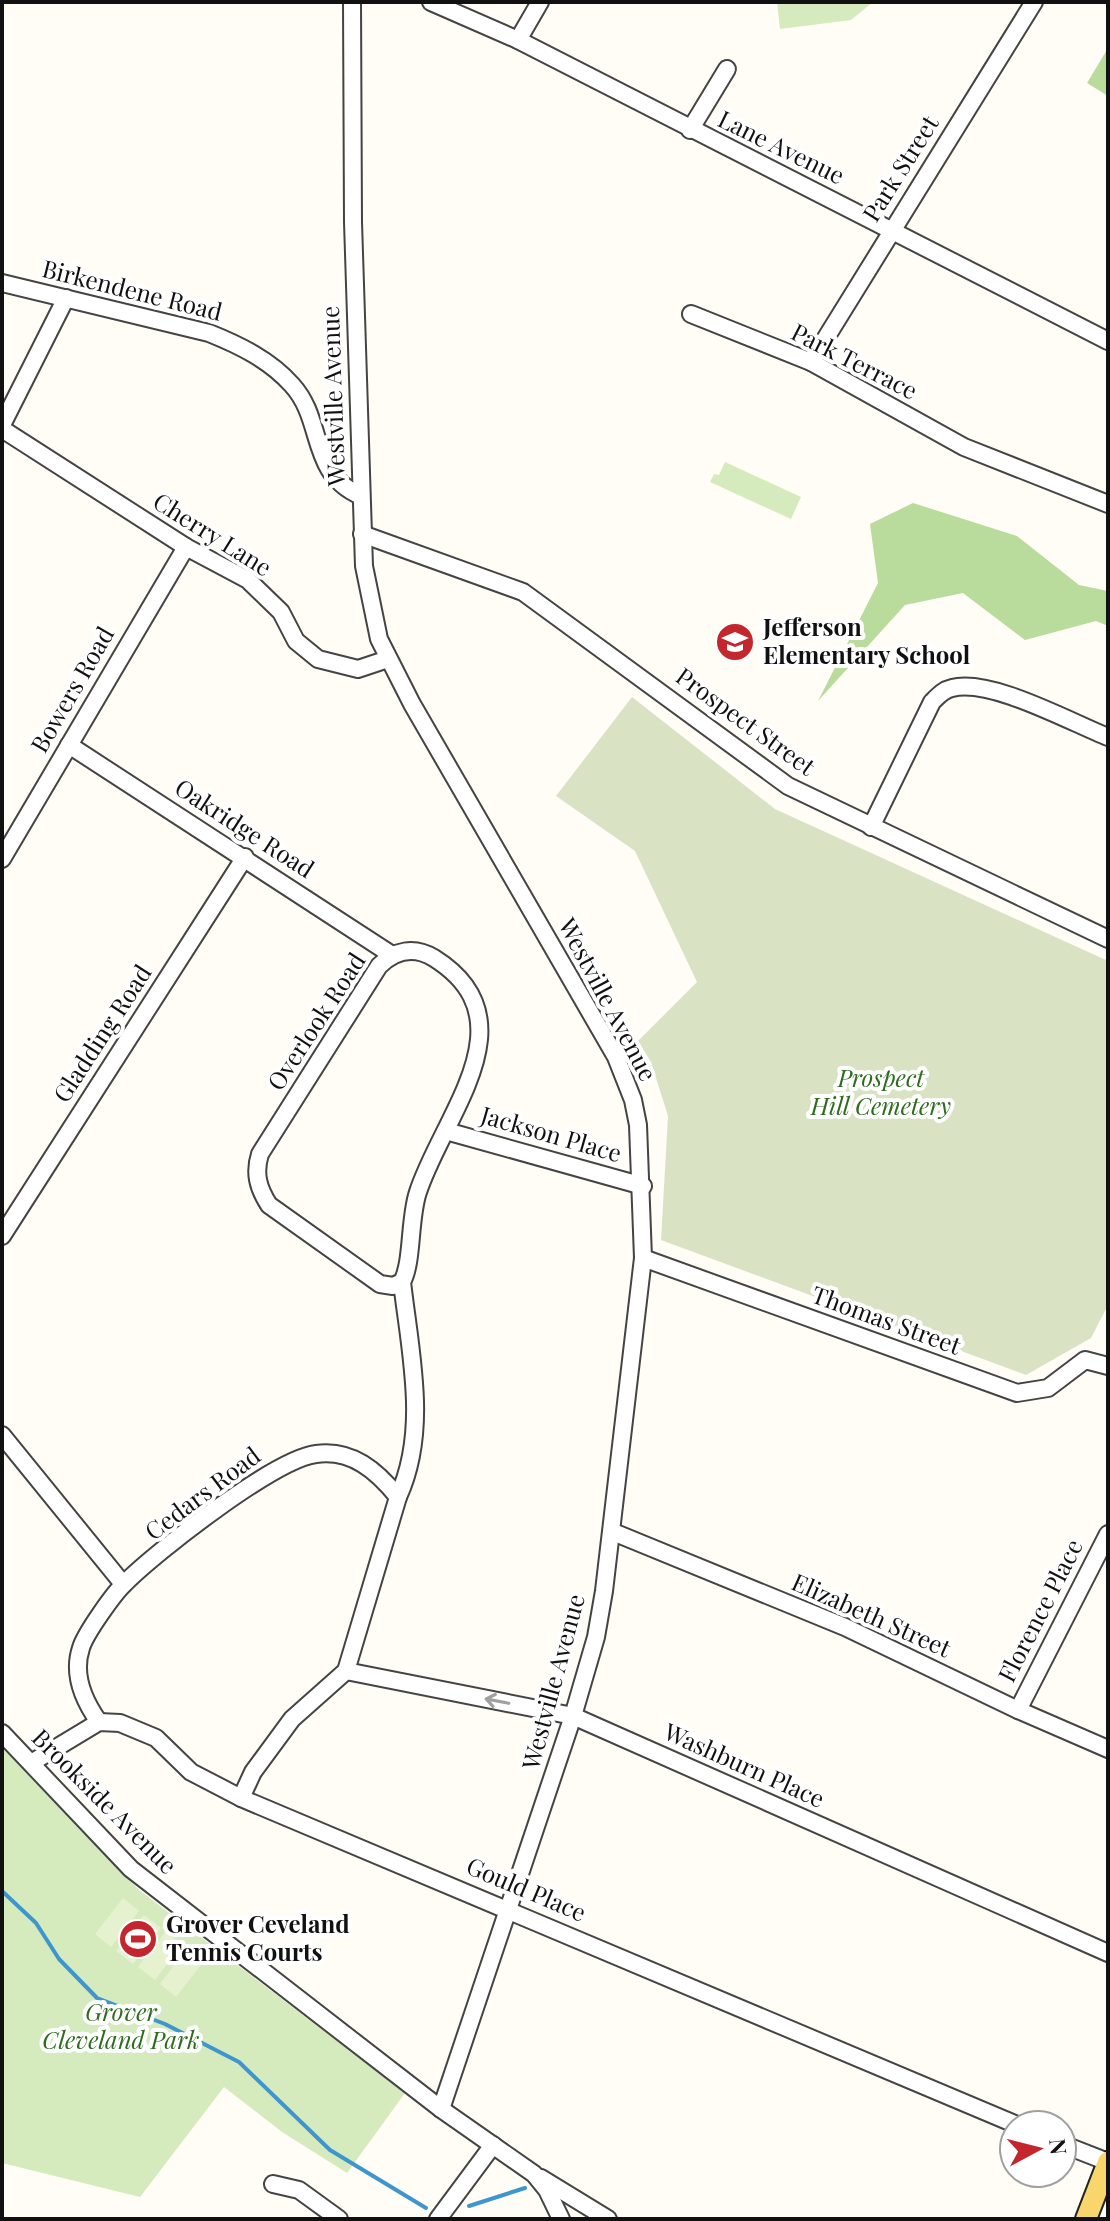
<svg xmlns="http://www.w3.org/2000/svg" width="1110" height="2221" font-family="'Playfair Display',serif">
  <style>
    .green { fill: #d5ebbd }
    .forest { fill: #b9dc9c }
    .cemetery { fill: #d9e3c4 }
    .pitch { fill: #e6f2cf }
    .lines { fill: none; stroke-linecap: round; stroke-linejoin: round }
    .stream { stroke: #3f96cf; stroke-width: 4 }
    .minor-casing { stroke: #444; stroke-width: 20 }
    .major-casing { stroke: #222; stroke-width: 24 }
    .minor { stroke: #fff; stroke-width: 16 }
    .major { stroke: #f9d66b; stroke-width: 20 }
    .oneway { stroke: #a0a0a0 }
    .labels { text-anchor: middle; stroke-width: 8; stroke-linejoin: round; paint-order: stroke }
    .street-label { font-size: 24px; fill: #111; stroke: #fff }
    .poi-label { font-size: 24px; font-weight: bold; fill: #111; stroke: #fff; text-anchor: start }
    .park-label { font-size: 24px; font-style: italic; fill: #2f6b1f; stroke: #fff }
  </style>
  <rect width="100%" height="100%" fill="#fffdf5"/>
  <g class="green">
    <path d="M777,2H873L851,20L780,29Z"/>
    <path d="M725,462L801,497L791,519L710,482L714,474L719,475Z"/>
    <path d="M2,1748L138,1889L405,2093L347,2173L282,2132L224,2087L140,2197L2,2163Z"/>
  </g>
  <g class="forest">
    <path d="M1108,48V96L1087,83Z"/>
    <path d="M913,503L1017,536L1079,585L1108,591V626L1096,621L1025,640L963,593L905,605L818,701L878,583L870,524Z"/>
  </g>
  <path class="cemetery" d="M632,697L775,809L1108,961V1305L1091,1338L1026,1375L661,1240L668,1116L651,1062L638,1041L697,982L635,851L556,796Z"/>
  <g class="pitch">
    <path d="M123,1898L139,1911L111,1947L95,1934Z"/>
    <path d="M144,1915L161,1928L133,1964L116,1951Z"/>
    <path d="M165,1932L182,1944L155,1980L138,1967Z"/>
    <path d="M187,1948L204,1961L176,1997L160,1984Z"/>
  </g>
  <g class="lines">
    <g class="stream">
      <path d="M2,1891L36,1923L59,1959L97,1998L165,2024L239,2062L330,2150L426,2208"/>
      <path d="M469,2206L525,2188"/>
    </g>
    <defs>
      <g id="minor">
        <path d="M352,2L353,222L364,566L379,639L412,704L616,1057L633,1100L638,1125L643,1258L604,1591L596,1637L573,1716L441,2109"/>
        <path d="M431,2L518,40L1108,341"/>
        <path d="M518,40L540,2"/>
        <path d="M690,130L727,69"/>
        <path d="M2,283L209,333C239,345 270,360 292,385C325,421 308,473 361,496"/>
        <path d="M691,314L811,362L964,447L1108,504"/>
        <path d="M811,362L1034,2"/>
        <path d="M2,425L66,298"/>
        <path d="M2,429L186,547L248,580L281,612L296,641L318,659L358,669L388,659"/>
        <path d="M362,534L523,592L788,786L1108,939"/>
        <path d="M69,745L392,955"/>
        <path d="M871,827L932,702C938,696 943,690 952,688C991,678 1070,722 1108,737"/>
        <path d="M2,859L186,547"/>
        <path d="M446,1131L643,1186"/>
        <path d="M2,1236L245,857"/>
        <path d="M643,1258L1017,1393L1048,1388L1085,1360L1108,1366"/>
        <path d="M2,1435L123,1584"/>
        <path d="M398,1497C429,1430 410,1352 402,1282C413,1262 409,1218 418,1192C443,1115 533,1020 434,958C414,946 395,950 379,966L260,1154C254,1173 258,1188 269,1205L380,1284L393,1286L402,1282"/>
        <path d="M613,1532L845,1627L1018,1710L1108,1749"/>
        <path d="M346,1671L573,1716L1108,1953"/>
        <path d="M1018,1710L1108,1534"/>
        <path d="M99,1722C84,1701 72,1675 81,1648C85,1634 114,1593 125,1583C157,1551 275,1459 316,1454C352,1449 377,1471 398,1497L346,1671L292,1719L253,1772L241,1798"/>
        <path d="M2,1733L131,1869L441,2109L534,2174L547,2190L561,2219"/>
        <path d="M31,1763L99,1722L120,1723L156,1738L191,1772L241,1798L1017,2125"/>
        <path d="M1062,2144L1108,2162"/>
        <path d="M541,2178L608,2219"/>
        <path d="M273,2184L299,2190L339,2219"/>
        <path d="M438,2219L493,2145"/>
      </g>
      <path id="major" d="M1086,2219L1108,2162"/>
    </defs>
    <use href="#minor" class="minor-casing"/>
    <use href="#major" class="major-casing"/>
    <use href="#minor" class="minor"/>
    <use href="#major" class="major"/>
  </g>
  <defs><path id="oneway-shaft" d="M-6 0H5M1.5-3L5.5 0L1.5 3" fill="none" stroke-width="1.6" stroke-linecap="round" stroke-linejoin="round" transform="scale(2)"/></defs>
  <use class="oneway" href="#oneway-shaft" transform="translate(497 1701) rotate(-169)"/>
  <defs>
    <symbol id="school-disc" viewBox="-11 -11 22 22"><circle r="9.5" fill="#c4262e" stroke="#fff"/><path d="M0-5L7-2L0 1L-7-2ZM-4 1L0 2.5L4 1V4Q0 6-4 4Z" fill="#fff"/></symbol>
    <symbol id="stadium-disc" viewBox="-11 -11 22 22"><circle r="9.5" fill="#c4262e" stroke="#fff"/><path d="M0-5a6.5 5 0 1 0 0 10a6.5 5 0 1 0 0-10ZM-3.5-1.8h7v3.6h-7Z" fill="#fff"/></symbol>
  </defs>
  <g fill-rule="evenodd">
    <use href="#school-disc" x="713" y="620" width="44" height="44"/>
    <use href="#stadium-disc" x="116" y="1917" width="44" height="44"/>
  </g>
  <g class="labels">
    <g class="street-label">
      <text transform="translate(781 148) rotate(26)" y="8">Lane Avenue</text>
      <text transform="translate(901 169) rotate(-58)" y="8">Park Street</text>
      <text transform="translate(132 291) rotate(14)" y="8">Birkendene Road</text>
      <text transform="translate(854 362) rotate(27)" y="8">Park Terrace</text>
      <text transform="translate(334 396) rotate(-92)" y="8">Westville Avenue</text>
      <text transform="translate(212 535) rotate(32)" y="8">Cherry Lane</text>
      <text transform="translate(73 690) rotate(-60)" y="8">Bowers Road</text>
      <text transform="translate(745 722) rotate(36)" y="8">Prospect Street</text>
      <text transform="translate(244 829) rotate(33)" y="8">Oakridge Road</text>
      <text transform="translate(607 1000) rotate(62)" y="8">Westville Avenue</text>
      <text transform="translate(317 1022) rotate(-57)" y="8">Overlook Road</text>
      <text transform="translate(103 1034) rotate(-57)" y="8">Gladding Road</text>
      <text transform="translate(551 1135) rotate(16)" y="8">Jackson Place</text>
      <text transform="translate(886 1321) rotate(20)" y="8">Thomas Street</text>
      <text transform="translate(203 1494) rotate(-37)" y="8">Cedars Road</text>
      <text transform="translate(1041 1611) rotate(-63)" y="8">Florence Place</text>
      <text transform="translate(871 1616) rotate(24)" y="8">Elizabeth Street</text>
      <text transform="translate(554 1682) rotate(-75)" y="8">Westville Avenue</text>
      <text transform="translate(744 1766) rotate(24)" y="8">Washburn Place</text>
      <text transform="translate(104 1802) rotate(45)" y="8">Brookside Avenue</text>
      <text transform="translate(526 1890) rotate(23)" y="8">Gould Place</text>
    </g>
    <g class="poi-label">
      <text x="763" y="636">Jefferson<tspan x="763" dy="28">Elementary School</tspan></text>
      <text x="166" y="1933">Grover Ceveland<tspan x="166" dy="28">Tennis Courts</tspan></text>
    </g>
    <g class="park-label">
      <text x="881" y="1087">Prospect<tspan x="881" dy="28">Hill Cemetery</tspan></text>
      <text x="121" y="2021">Grover<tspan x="121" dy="28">Cleveland Park</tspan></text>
    </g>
  </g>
  <rect width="1110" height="2221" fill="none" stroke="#111111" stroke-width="8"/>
  <g transform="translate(1038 2149) rotate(83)"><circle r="38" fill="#ffffff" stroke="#a0a0a0" stroke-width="2"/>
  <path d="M0-6L14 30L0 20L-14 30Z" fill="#c4262e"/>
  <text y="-12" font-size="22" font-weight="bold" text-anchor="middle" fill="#111111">N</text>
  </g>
</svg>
